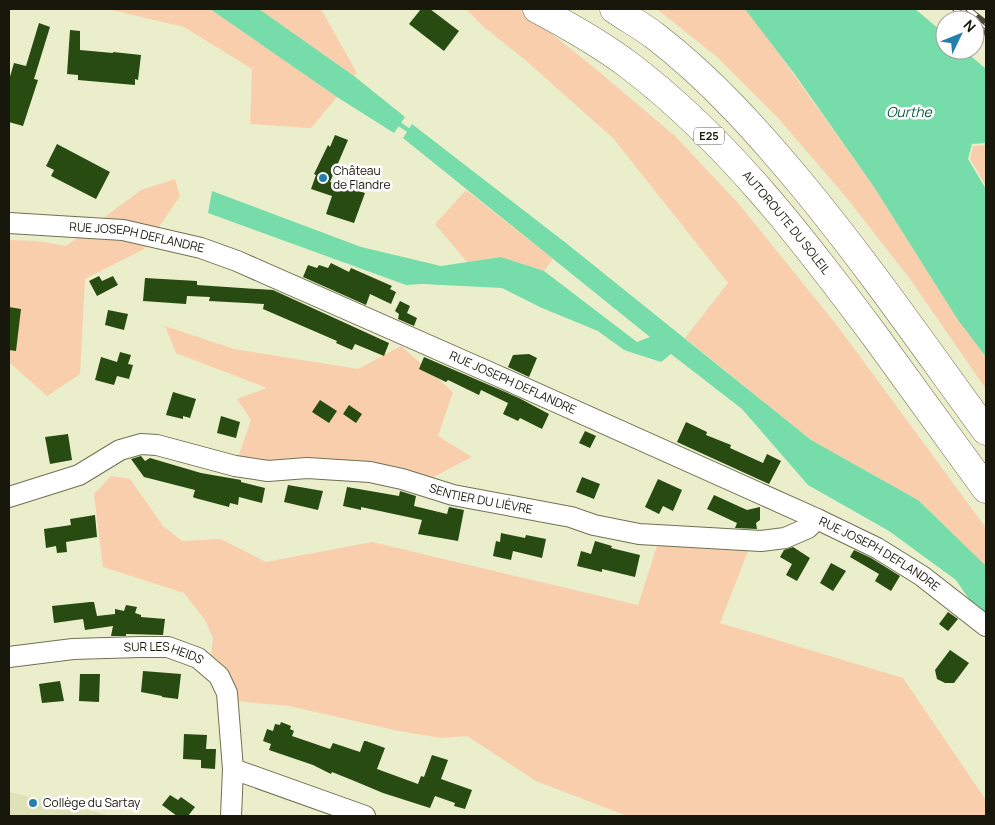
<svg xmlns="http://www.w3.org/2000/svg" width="995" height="825" font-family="Manrope,sans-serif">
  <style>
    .built { fill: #dfe2b8 }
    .green { fill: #f9ceac }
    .water { fill: #76dcaa }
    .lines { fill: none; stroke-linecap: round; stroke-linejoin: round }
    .stream { stroke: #76dcaa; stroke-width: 4.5 }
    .building { fill: #274b10 }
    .minor-casing { stroke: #6f7152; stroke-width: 22 }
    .highway-casing { stroke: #6f7152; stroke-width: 29 }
    .minor { stroke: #fff; stroke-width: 20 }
    .highway { stroke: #fff; stroke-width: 28 }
    .rail-casing { stroke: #484938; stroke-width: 5.5 }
    .rail { stroke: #fff; stroke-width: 4; stroke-dasharray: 11; stroke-linecap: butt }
    .poi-dot { fill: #247fad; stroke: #fff; stroke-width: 2 }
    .labels { text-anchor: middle; stroke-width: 5; stroke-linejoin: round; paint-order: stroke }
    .shield { fill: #fff; stroke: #5d5d54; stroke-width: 1 }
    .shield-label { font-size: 11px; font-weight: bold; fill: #17170b }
    .poi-label { font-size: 12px; fill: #17170b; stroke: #fff; text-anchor: start }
    .street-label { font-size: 12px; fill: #17170b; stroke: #fff }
    .water-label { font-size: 14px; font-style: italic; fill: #075b3c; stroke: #fff }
  </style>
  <rect width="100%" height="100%" fill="#ebeecb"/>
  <path class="built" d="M9,792L105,814V816H9Z"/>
  <g class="green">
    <path d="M108,9H210L337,97L311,128L250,124L252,69L184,27Z"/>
    <path d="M259,9H321L357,73L354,76Z"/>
    <path d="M466,9L522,10L597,70L675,136L738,203L839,328L986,528V566L918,500L811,440L685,338L728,283L613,138L523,58L485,28Z"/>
    <path d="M657,9H745L754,19L874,187L958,320L986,357V389L910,279L846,197L778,118L717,57Z"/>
    <path d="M986,145V186L970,159L973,146Z"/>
    <path d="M175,179L180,196L144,249L85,279L80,374L47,396L9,362V240L38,241L66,246L141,190Z"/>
    <path d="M466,190L553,259L544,271L501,257L467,262L435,224Z"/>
    <path d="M165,326L234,349L358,369L401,346L453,392L438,436L472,457L420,484L235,466L251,420L237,399L267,388L176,353Z"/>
    <path d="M111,476L130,479L163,526L182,541L221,539L266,562L372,542L638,605L657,546H750L720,623L903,678L986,800V816H627L536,781L467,736L441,738L399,731L289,706L236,701L218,660L211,656L213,638L205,620L184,593L103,567L94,494Z"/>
  </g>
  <g class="water">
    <path d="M210,9H259L354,76L405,117L394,133L337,97Z"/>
    <path d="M745,9H915L945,34V50H964L986,69V143L972,144L968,159L986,189V357L958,320L874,187L796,76Z"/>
    <path d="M412,124L566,243L811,440L918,500L986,566V613L971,602L956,580L889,531L808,485L742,409L671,354L661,362L624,350L598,331L542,308L502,288L423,284L406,285L208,213L212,191L361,247L441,266L501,257L544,271L637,342L650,337L403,138Z"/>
  </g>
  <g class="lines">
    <path class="stream" d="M395,121L411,132"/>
  </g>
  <g class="building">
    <path d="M421,9H430L459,31L444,51L409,24Z"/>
    <path d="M39,23L50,27L34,79L38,80L23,126L9,122V80L14,63L26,66Z"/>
    <path d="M70,30L80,31V50L113,53V52L141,55L138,80L135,79V85L78,80V75L67,74Z"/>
    <path d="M335,135L348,140L330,182L365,193L354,223L326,214L332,196L311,189L316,175L314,174L328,145L330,147Z"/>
    <path d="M57,144L110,172L96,199L51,176L54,170L46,166Z"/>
    <path d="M331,263L349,272L351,268L392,286L390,289L396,292L391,304L370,294L366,305L303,277L308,265L317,268L319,265L328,268Z"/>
    <path d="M99,276L102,281L113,276L118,285L97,296L89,281Z"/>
    <path d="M145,278L197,281V285L273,290L389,343L384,356L355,344L352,350L336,343L337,341L263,309L264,304L209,301L210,297L187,296L186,304L143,301Z"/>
    <path d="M400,301L410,306L407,313L417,318L414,326L398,319L399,314L395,311Z"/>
    <path d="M9,307L21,309L16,351L9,350Z"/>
    <path d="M108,310L128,314L124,330L105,325Z"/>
    <path d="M120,352L131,355L128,364L133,365L129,379L117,376L114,385L95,380L101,357L117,362Z"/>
    <path d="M529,354L537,358L529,377L508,367L513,355Z"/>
    <path d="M424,357L519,398L549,414L542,429L520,418L518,421L503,414L508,403L481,390L479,395L448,380L446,382L419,369Z"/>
    <path d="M173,392L196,399L190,418L183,416V419L166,415Z"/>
    <path d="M320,400L337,411L329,423L312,412Z"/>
    <path d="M349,405L362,414L356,423L343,414Z"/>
    <path d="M221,416L240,422L236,438L217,433Z"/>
    <path d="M686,422L707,432L706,435L731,445L730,448L763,463L767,454L781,461L769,484L677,442Z"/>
    <path d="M585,431L596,436L590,448L579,443Z"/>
    <path d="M68,434L72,460L50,464L45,437Z"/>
    <path d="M141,456L145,461L150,458L201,473L241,480V482L265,488L262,503L239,497L238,505L230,503L229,507L195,498L193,497L195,490L144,477L131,459Z"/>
    <path d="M582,477L600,484L594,499L576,492Z"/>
    <path d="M658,479L682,490L673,511L663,506L659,514L645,507Z"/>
    <path d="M288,485L323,491L318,510L284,502Z"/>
    <path d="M347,487L399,496L400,491L416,496L414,506L447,514L449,507L464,510L458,541L418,534L422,520L361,507V510L343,506Z"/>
    <path d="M714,495L747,510L760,507V520L756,523L757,529L735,528L737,523L707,509Z"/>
    <path d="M95,515L97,537L66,542L67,552L57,553L56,546L46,548L44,529L71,525L70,519Z"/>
    <path d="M501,533L525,538L526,535L546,539L542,558L513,551L511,560L493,556L496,541L500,542Z"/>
    <path d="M595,541L612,546L611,548L640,555L635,577L602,569V572L577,566L581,551L591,554Z"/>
    <path d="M793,547L810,558L797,581L786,575L792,564L780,557L784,550Z"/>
    <path d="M854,550L871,558L900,576L891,591L875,581L879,574L850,557Z"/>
    <path d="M831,563L846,571L833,591L820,583Z"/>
    <path d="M90,602H94L97,616L115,614V609L124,611L126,605L137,607L135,613L141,615V617L165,619L163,635L126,634V636H111L113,626L85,630L83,619L54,623L52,606Z"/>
    <path d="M948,612L958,619L948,631L939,624Z"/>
    <path d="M950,650L969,663L954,683H945L937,679L935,670Z"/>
    <path d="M143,671L181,674L178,699L162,697V696L141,692Z"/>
    <path d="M80,674H100L99,702L79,701Z"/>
    <path d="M60,681L64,701L42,703L39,684Z"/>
    <path d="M281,722L291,726L290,729L294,731L292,736L330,749L333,743L360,752L364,741H366L385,748L377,769L418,784L421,776L424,777L432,755L448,760L441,779L472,790L465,809L454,806L455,803L435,796L430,808L383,793L352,780L332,772L331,774L313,765L269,750L271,744L263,741L267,729L273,731L275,724L280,725Z"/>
    <path d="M184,734L207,735L206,749H216L215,769L201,768V760L183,759Z"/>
    <path d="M170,795L178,800L181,797L195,807L188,816H177L162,805Z"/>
  </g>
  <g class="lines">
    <defs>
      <g id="minor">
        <path id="s1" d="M9,223L123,230L201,248L237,261L498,376L817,519L877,548L922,576L986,626"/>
        <path id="s2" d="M9,497L79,475L120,450L141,444L157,445L235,466L268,471L307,468L370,472L402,479L453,495L571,517L594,525L639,534L761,541L785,538L808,528L817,519"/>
        <path id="s3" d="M9,657L73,649L140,647H168L198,658L219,676L227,693L233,769L231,816"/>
        <path d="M233,769L365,816"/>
      </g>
      <g id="highway">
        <path id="s4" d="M537,9C569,26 601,44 630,66C727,140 803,239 875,336C912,387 949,438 986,489"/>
        <path d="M614,9C627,18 642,26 655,36C711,79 758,132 803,186C868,265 926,349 986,431"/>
      </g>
    </defs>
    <use href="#minor" class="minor-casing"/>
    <use href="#highway" class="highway-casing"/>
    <use href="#minor" class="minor"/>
    <use href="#highway" class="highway"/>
    <defs>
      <g id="rail">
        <path d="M955,9L969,20"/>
        <path d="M968,9L986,23"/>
        <path d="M975,24L986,33"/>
      </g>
    </defs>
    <use href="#rail" class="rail-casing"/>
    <use href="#rail" class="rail"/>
  </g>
  <g class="poi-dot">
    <circle cx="323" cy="178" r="5"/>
    <circle cx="33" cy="803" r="5"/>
  </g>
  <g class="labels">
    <rect class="shield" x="694" y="127.5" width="30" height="17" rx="4"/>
    <g class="shield-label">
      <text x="709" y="140">E25</text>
    </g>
    <g class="poi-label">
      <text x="333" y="175">Château<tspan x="333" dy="14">de Flandre</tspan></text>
      <text x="43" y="807">Collège du Sartay</text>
    </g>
    <g class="street-label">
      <text dy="4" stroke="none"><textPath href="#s4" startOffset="331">AUTOROUTE DU SOLEIL</textPath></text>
      <text dy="4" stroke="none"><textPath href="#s1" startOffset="129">RUE JOSEPH DEFLANDRE</textPath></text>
      <text dy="4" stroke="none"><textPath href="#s1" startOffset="534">RUE JOSEPH DEFLANDRE</textPath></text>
      <text dy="4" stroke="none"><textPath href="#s2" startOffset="490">SENTIER DU LIÈVRE</textPath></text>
      <text dy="4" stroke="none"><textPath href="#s1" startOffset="939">RUE JOSEPH DEFLANDRE</textPath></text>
      <text dy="4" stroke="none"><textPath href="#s3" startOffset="156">SUR LES HEIDS</textPath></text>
    </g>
    <g class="water-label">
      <text x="909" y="117">Ourthe</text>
    </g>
  </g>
  <rect width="995" height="825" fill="none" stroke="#17170b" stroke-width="20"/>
  <g transform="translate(960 35) rotate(47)"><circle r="24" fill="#ffffff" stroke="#a2a29d"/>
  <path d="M0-4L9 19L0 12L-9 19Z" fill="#247fad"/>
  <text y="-8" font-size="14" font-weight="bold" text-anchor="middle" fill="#17170b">N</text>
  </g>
</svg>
